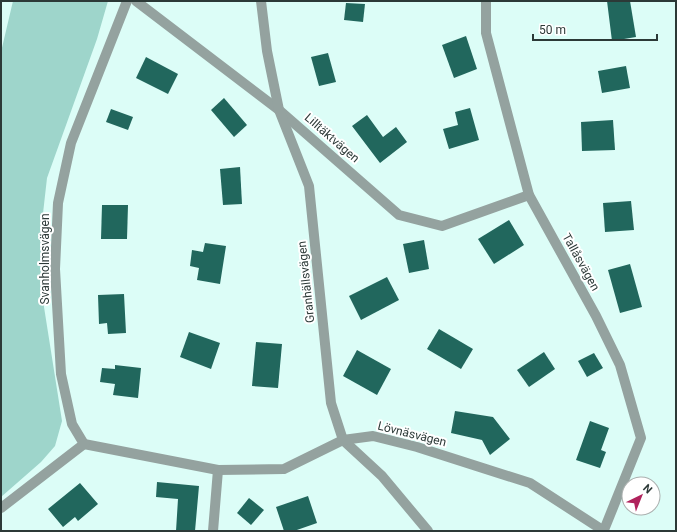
<svg xmlns="http://www.w3.org/2000/svg" width="677" height="532" font-family="Roboto,sans-serif">
  <style>
    .green { fill: #9ed5cb }
    .building { fill: #21675d }
    .lines { fill: none; stroke-linecap: round; stroke-linejoin: round }
    .minor { stroke: #94a29f; stroke-width: 10 }
    .labels { text-anchor: middle; stroke-width: 4; stroke-linejoin: round; paint-order: stroke }
    .street-label { font-size: 12px; fill: #2c3937; stroke: #fff }
  </style>
  <rect width="100%" height="100%" fill="#dcfdf7"/>
  <path class="green" d="M13,1H108L97,39L47,178L41,231L44,307L62,421L55,446L41,462L1,497V52Z"/>
  <g class="building">
    <path d="M607,1H630L636,37L612,41Z"/>
    <path d="M346,3L365,4L363,22L344,20Z"/>
    <path d="M466,36L477,69L454,78L442,45Z"/>
    <path d="M328,53L336,82L319,86L311,57Z"/>
    <path d="M146,57L178,74L168,94L136,78Z"/>
    <path d="M626,66L630,88L602,93L598,71Z"/>
    <path d="M224,98L247,125L234,137L211,110Z"/>
    <path d="M470,108L479,140L449,149L443,129L458,125L455,112Z"/>
    <path d="M111,109L133,117L128,130L106,122Z"/>
    <path d="M367,115L383,137L396,127L407,142L380,163L352,126Z"/>
    <path d="M613,120L615,150L582,151L581,122Z"/>
    <path d="M240,167L242,204L223,205L220,169Z"/>
    <path d="M631,201L634,230L605,232L603,203Z"/>
    <path d="M102,205H128L127,239H101Z"/>
    <path d="M509,220L524,245L494,264L478,239Z"/>
    <path d="M424,240L429,269L409,273L403,244Z"/>
    <path d="M205,243L226,246L220,284L197,280L199,268L190,266L192,250L203,252Z"/>
    <path d="M630,264L642,307L620,313L608,270Z"/>
    <path d="M387,277L399,300L361,320L349,296Z"/>
    <path d="M124,294L126,333L108,334L107,323L99,324L98,295Z"/>
    <path d="M439,329L473,349L461,369L427,349Z"/>
    <path d="M189,332L220,343L211,369L180,357Z"/>
    <path d="M256,342L282,344L278,388L252,386Z"/>
    <path d="M357,350L391,369L377,395L343,376Z"/>
    <path d="M544,352L555,369L529,387L517,370Z"/>
    <path d="M594,353L603,368L587,377L578,361Z"/>
    <path d="M115,365L141,368L138,398L113,395L115,384L100,382L102,368L115,369Z"/>
    <path d="M455,411L493,417L510,439L490,455L482,440L451,433Z"/>
    <path d="M590,421L609,428L601,450L606,452L600,468L576,460Z"/>
    <path d="M157,482L199,486L195,531H176L178,499L156,497Z"/>
    <path d="M80,483L98,504L78,521L75,517L63,527L48,509Z"/>
    <path d="M308,496L317,523L294,531H284L276,507Z"/>
    <path d="M249,498L264,510L251,525L237,513Z"/>
  </g>
  <g class="lines">
    <g class="minor">
      <path d="M136,1L279,110L399,215L442,226L529,195"/>
      <path d="M261,1L267,51L279,110L309,186L331,403L343,440L382,476L428,531"/>
      <path d="M486,1V33L529,195L596,316L620,365L641,438L604,530"/>
      <path d="M84,444L218,470L284,469L343,440L373,436L417,447L530,483L604,531"/>
      <path d="M1,508L84,444L72,424L61,374L55,269L58,203L71,143L127,1"/>
      <path d="M213,531L218,470"/>
    </g>
  </g>
  <g class="labels">
    <g class="street-label">
      <text transform="translate(332 138) rotate(41)" y="4">Lilltäktvägen</text>
      <text transform="translate(45 259) rotate(-90)" y="4">Svanholmsvägen</text>
      <text transform="translate(581 262) rotate(61)" y="4">Tallåsvägen</text>
      <text transform="translate(306 282) rotate(-96)" y="4">Granhällsvägen</text>
      <text transform="translate(412 434) rotate(14)" y="4">Lövnäsvägen</text>
    </g>
  </g>
  <rect width="677" height="532" fill="none" stroke="#2c3937" stroke-width="4"/>
  <g transform="translate(641 496) rotate(43)"><circle r="19" fill="#ffffff" stroke="#abb0af"/>
  <path d="M0-3L7 15L0 10L-7 15Z" fill="#b0225c"/>
  <text y="-6" font-size="11" font-weight="bold" text-anchor="middle" fill="#2c3937">N</text>
  </g>
  <path d="M533 34v6h124v-6" fill="none" stroke="#2c3937" stroke-width="2"/>
  <text x="539" y="34" font-size="12" fill="#2c3937" stroke="#ffffff" stroke-width="3" paint-order="stroke">50 m</text>
</svg>
